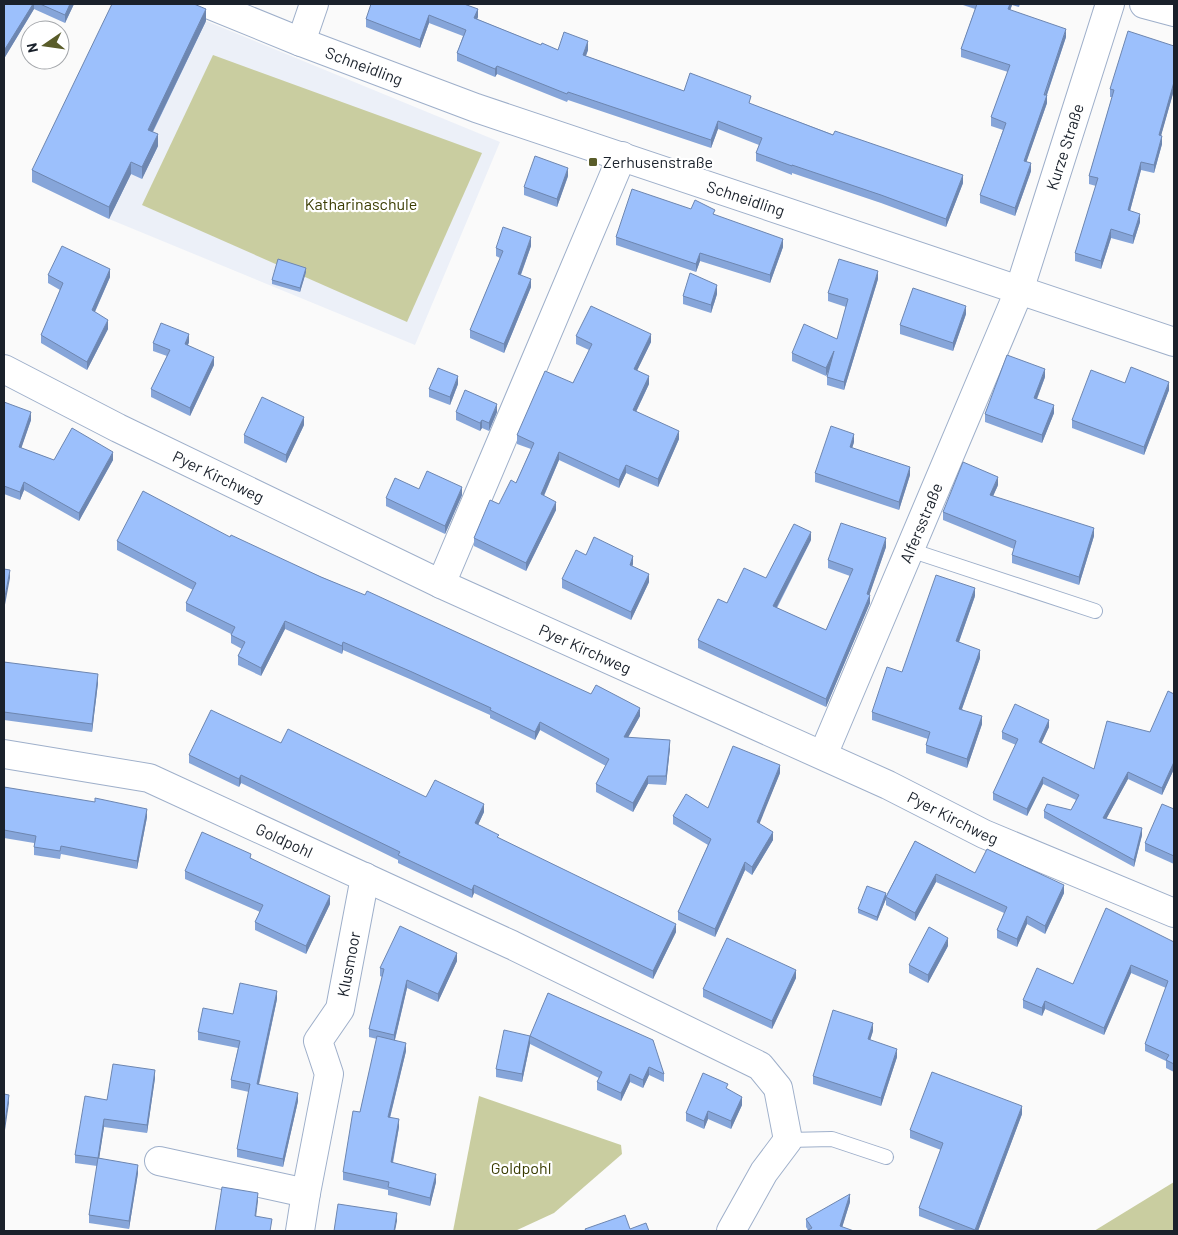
<svg xmlns="http://www.w3.org/2000/svg" width="1178" height="1235" font-family="Barlow,sans-serif">
  <style>
    .built { fill: #ecf0f8 }
    .green { fill: #c9cda0 }
    .lines { fill: none; stroke-linecap: round; stroke-linejoin: round }
    .lane-casing { stroke: #9eafca; stroke-width: 16 }
    .street-casing { stroke: #9eafca; stroke-width: 30 }
    .lane { stroke: #fff; stroke-width: 14 }
    .street { stroke: #fff; stroke-width: 28 }
    .wall { fill: #86a5d9 }
    .shaded-wall { fill: #6d86b0 }
    .building { fill: #9cc0fc; stroke: #6d86b0 }
    .poi-dot { fill: #595c29; stroke: #fff; stroke-width: 2 }
    .labels { text-anchor: middle; stroke-width: 4.5; stroke-linejoin: round; paint-order: stroke }
    .street-label { font-size: 16px; fill: #1a212b; stroke: #fff }
    .poi-label { font-size: 16px; fill: #1a212b; stroke: #fff; text-anchor: start }
    .park-label { font-size: 16px; fill: #3a3c02; stroke: #fff }
  </style>
  <rect width="100%" height="100%" fill="#fafafa"/>
  <path class="built" d="M118,4H170L206,21L500,142L415,345L109,219L32,182Z"/>
  <g class="green">
    <path d="M213,55L482,153L407,322L142,205Z"/>
    <path d="M479,1096L621,1145L622,1154L554,1213L515,1231H453Z"/>
    <path d="M1174,1182V1231H1094Z"/>
  </g>
  <g class="lines">
    <defs>
      <g id="lane">
        <path d="M910,550L1095,611"/>
        <path d="M788,1140L832,1139L886,1157"/>
      </g>
      <g id="street">
        <path id="s1" d="M208,4L301,42L476,108L1174,342"/>
        <path d="M1144,4L1174,12"/>
        <path d="M301,42L314,4"/>
        <path id="s2" d="M4,369L118,428L441,584L888,785L984,834L1174,913"/>
        <path d="M441,584L622,156"/>
        <path id="s3" d="M4,754L149,778L512,945L760,1066L778,1088L788,1140L764,1172L731,1231"/>
        <path id="s4" d="M823,755L1019,291L1110,4"/>
        <path d="M159,1161L306,1193"/>
        <path id="s5" d="M300,1231L306,1193L329,1074L318,1041L340,1009L365,877"/>
      </g>
    </defs>
    <use href="#lane" class="lane-casing"/>
    <use href="#street" class="street-casing"/>
    <use href="#lane" class="lane"/>
    <use href="#street" class="street"/>
  </g>
  <g class="wall">
    <path d="M4,4H74L65,23L34,9L5,57L4,56Z"/>
    <path d="M960,4H1020L1019,7L1012,5L1010,10L1066,37L1047,95V103L1026,162L1031,171L1015,216L980,203V195L1003,130L991,126V117L1008,72L961,57V49L975,9Z"/>
    <path d="M478,9V17L477,19L541,45L558,50H588L586,56L684,91L751,104L963,183L946,227L881,203L792,173V175L756,161V153L759,145L718,129L711,148L568,100L567,102L497,74L495,77L457,61V53L463,36L429,23L420,48L366,27V19Z"/>
    <path d="M206,21L153,132L158,146L142,179L131,174L109,219L32,182V170Z"/>
    <path d="M1174,46V90L1161,135L1162,144L1154,173L1141,170L1130,211L1140,222L1133,244L1111,238L1101,269L1075,261V253L1096,186L1089,184V176L1112,97H1110V89Z"/>
    <path d="M568,176L557,207L524,195V187Z"/>
    <path d="M691,209L715,215L783,247L770,283L700,261L696,272L616,245V237Z"/>
    <path d="M531,246L521,275L531,287L504,353L470,338V330L500,258L496,256V248Z"/>
    <path d="M306,272L300,292L272,284V280Z"/>
    <path d="M48,275L110,277L95,312L108,329L87,370L41,343V335L60,290L48,283Z"/>
    <path d="M878,279L844,390L827,385V377L828,372L826,376L792,361V353L837,339L846,307L828,301V293Z"/>
    <path d="M717,294L711,313L683,304V296Z"/>
    <path d="M966,314L953,351L900,334V325Z"/>
    <path d="M576,336L651,342L637,370L649,384L636,412L679,439L658,487L626,473L619,488L559,460L544,496L556,510L526,571L474,546V538L516,483L531,449L517,444V435L573,383L589,350L576,344Z"/>
    <path d="M189,342L188,345L214,365L190,416L151,397V389L167,356L153,351V343Z"/>
    <path d="M1045,377L1037,399L1054,413L1042,443L985,422V414Z"/>
    <path d="M1125,383L1169,390L1144,455L1072,428V420Z"/>
    <path d="M458,384L450,405L429,397V389Z"/>
    <path d="M4,402L31,420L21,448L54,460H113L79,521L24,490L20,500L4,494Z"/>
    <path d="M456,412H497L489,431L482,428L480,431L456,420Z"/>
    <path d="M304,425L286,463L244,443V435Z"/>
    <path d="M854,442L852,448L910,475L899,510L815,482V473Z"/>
    <path d="M998,485L993,496L1094,536L1079,585L1012,563V555L1014,549L943,520V512Z"/>
    <path d="M419,489L462,495L445,534L386,506V498Z"/>
    <path d="M230,537L640,716L628,737L670,748L666,785L648,784L633,812L596,792V784L606,766L540,730L535,740L490,718V715L412,680L343,650L342,654L285,629L261,676L238,665V656L242,649L231,643V634L186,611V603L193,590L117,550V541Z"/>
    <path d="M811,540L777,608L826,630L850,576L828,568V560L886,547L869,595L870,603L826,707L698,648V640L727,603L766,578Z"/>
    <path d="M586,555L633,564L632,566L649,582L631,620L562,588V579Z"/>
    <path d="M975,596L959,642L980,658L962,709L982,724L967,768L926,753V745L928,739L872,720V712L902,672Z"/>
    <path d="M4,662L98,683L92,732L4,720Z"/>
    <path d="M1174,694V769L1162,795L1128,779L1106,819L1142,835L1134,867L1044,818V811L1071,810L1076,800L1043,784L1027,816L993,800V793L1016,745L1002,739V732L1049,727L1041,743L1094,769L1150,732Z"/>
    <path d="M281,743L426,797L484,812L478,825L499,838L676,932L653,979L474,893L472,898L398,863V860L241,783L239,787L189,763V755Z"/>
    <path d="M780,773L759,823L773,840L752,875L745,870L715,937L678,920V912L708,845L673,824V816L708,808Z"/>
    <path d="M4,787L147,817L137,869L61,854L60,859L34,855V843L4,838Z"/>
    <path d="M1174,809V864L1145,851V843Z"/>
    <path d="M915,841L975,873L1064,893L1045,934L1027,924L1017,947L997,938V930L1004,913L936,882L915,921L886,905V899L877,921L858,913V909L886,896Z"/>
    <path d="M251,858L330,904L306,954L255,930V922L260,912L185,879V871Z"/>
    <path d="M1174,942V1072L1166,1068V1061L1145,1051V1044L1166,988L1131,973L1104,1035L1045,1009L1042,1016L1023,1008V1000L1073,984Z"/>
    <path d="M948,946L928,983L909,973V965Z"/>
    <path d="M457,961L438,1002L407,988L395,1040L406,1051L390,1118L399,1127L393,1163L436,1182L430,1206L388,1195V1190L343,1180V1172L360,1112L377,1039L369,1037V1029L382,977L380,976V968Z"/>
    <path d="M796,978L772,1029L703,997V989Z"/>
    <path d="M548,993L664,1074V1082L649,1075L643,1088L630,1082L621,1101L597,1090V1082L599,1078L530,1044L522,1082L496,1077V1069L530,1036Z"/>
    <path d="M277,999L259,1085L298,1101L283,1167L237,1157V1149L249,1092L231,1088V1080L238,1048L198,1040V1032L233,1014Z"/>
    <path d="M873,1031L870,1040L897,1057L881,1106L813,1084V1076Z"/>
    <path d="M155,1078L147,1133L104,1127L99,1158L138,1173L129,1229L89,1223V1215L97,1166L75,1163V1155L107,1100Z"/>
    <path d="M728,1089L742,1105L731,1129L708,1119L704,1129L686,1121V1113Z"/>
    <path d="M1022,1114L978,1231H958L919,1216V1208L941,1150L910,1138V1130Z"/>
    <path d="M850,1202L842,1227L808,1230L806,1227V1219Z"/>
  </g>
  <g class="shaded-wall">
    <path d="M33,4H34V9L5,57V49Z"/>
    <path d="M70,4H74L65,23V15Z"/>
    <path d="M1010,4H1012V5L1008,17V9Z"/>
    <path d="M206,9V21L148,141V130Z"/>
    <path d="M478,9V17L474,26V18Z"/>
    <path d="M429,15V23L420,48V40Z"/>
    <path d="M1066,29V37L1046,97L1047,95V103L1024,169V161Z"/>
    <path d="M588,41V50L583,63V55Z"/>
    <path d="M497,66V74L495,77V69Z"/>
    <path d="M1174,82V90L1159,143V135Z"/>
    <path d="M718,121V129L711,148V140Z"/>
    <path d="M158,134V146L142,179V167Z"/>
    <path d="M1162,136V144L1154,173V165Z"/>
    <path d="M131,162V174L109,219V207Z"/>
    <path d="M1141,162V170L1128,218V210Z"/>
    <path d="M1031,163V171L1015,216V208Z"/>
    <path d="M568,168V176L557,207V199Z"/>
    <path d="M963,175V183L946,227V219Z"/>
    <path d="M1140,214V222L1133,244V236Z"/>
    <path d="M1111,229V238L1101,269V261Z"/>
    <path d="M531,237V246L518,282V274Z"/>
    <path d="M783,239V247L770,283V275Z"/>
    <path d="M700,253V261L696,272V264Z"/>
    <path d="M306,268V272L300,292V288Z"/>
    <path d="M110,269V277L92,318V310Z"/>
    <path d="M878,271V279L844,390V382Z"/>
    <path d="M531,279V287L504,353V344Z"/>
    <path d="M717,285V294L711,313V305Z"/>
    <path d="M966,306V314L953,351V343Z"/>
    <path d="M108,320V329L87,370V362Z"/>
    <path d="M189,334V342L185,352V344Z"/>
    <path d="M651,334V342L634,377V369Z"/>
    <path d="M834,351V359L826,376V368Z"/>
    <path d="M214,357V365L190,416V408Z"/>
    <path d="M1045,369V377L1034,406V398Z"/>
    <path d="M458,376V384L450,405V397Z"/>
    <path d="M649,376V384L633,418V410Z"/>
    <path d="M1169,382V390L1144,455V447Z"/>
    <path d="M497,404V412L489,431V423Z"/>
    <path d="M1054,405V413L1042,443V435Z"/>
    <path d="M31,412V420L19,455V447Z"/>
    <path d="M304,417V425L286,463V455Z"/>
    <path d="M482,420V428L480,431V423Z"/>
    <path d="M679,431V439L658,487V479Z"/>
    <path d="M854,434V442L850,455V447Z"/>
    <path d="M113,452V460L79,521V513Z"/>
    <path d="M559,452V460L541,502V494Z"/>
    <path d="M626,465V473L619,488V480Z"/>
    <path d="M910,467V475L899,510V502Z"/>
    <path d="M998,477V485L990,503V495Z"/>
    <path d="M24,482V490L20,500V492Z"/>
    <path d="M462,487V495L445,534V526Z"/>
    <path d="M556,502V510L526,571V563Z"/>
    <path d="M1094,528V536L1079,585V577Z"/>
    <path d="M811,532V540L773,614V606Z"/>
    <path d="M886,538V547L867,602V594Z"/>
    <path d="M633,556V564L630,573V565Z"/>
    <path d="M10,570V578L4,610V602Z"/>
    <path d="M649,574V582L631,620V612Z"/>
    <path d="M975,588V596L956,650V641Z"/>
    <path d="M870,595V603L826,707V699Z"/>
    <path d="M285,621V629L261,676V668Z"/>
    <path d="M343,642V650L342,654V646Z"/>
    <path d="M980,650V658L959,717V709Z"/>
    <path d="M98,674V683L92,732V724Z"/>
    <path d="M640,708V716L624,745V737Z"/>
    <path d="M982,716V724L967,768V759Z"/>
    <path d="M1049,720V727L1039,749V742Z"/>
    <path d="M540,722V730L535,740V732Z"/>
    <path d="M670,740V748L666,785V776Z"/>
    <path d="M1174,762V769L1162,795V788Z"/>
    <path d="M780,765V773L757,830V822Z"/>
    <path d="M1128,772V779L1103,825V818Z"/>
    <path d="M241,775V783L239,787V779Z"/>
    <path d="M648,776V784L633,812V803Z"/>
    <path d="M1043,777V784L1027,816V809Z"/>
    <path d="M484,804V812L475,831V823Z"/>
    <path d="M147,809V817L137,869V861Z"/>
    <path d="M1142,828V835L1134,867V860Z"/>
    <path d="M773,832V840L752,875V867Z"/>
    <path d="M745,862V870L715,937V929Z"/>
    <path d="M936,874V882L915,921V913Z"/>
    <path d="M474,885V893L472,898V890Z"/>
    <path d="M1064,885V893L1045,934V926Z"/>
    <path d="M886,893V899L877,921V917Z"/>
    <path d="M330,896V904L306,954V946Z"/>
    <path d="M1027,916V924L1017,947V939Z"/>
    <path d="M676,924V932L653,979V971Z"/>
    <path d="M948,938V946L928,983V975Z"/>
    <path d="M457,953V961L438,1002V994Z"/>
    <path d="M1131,965V973L1104,1035V1028Z"/>
    <path d="M796,970V978L772,1029V1021Z"/>
    <path d="M407,980V988L394,1043V1035Z"/>
    <path d="M277,991V999L257,1092V1084Z"/>
    <path d="M1045,1001V1009L1042,1016V1008Z"/>
    <path d="M873,1023V1031L868,1047V1039Z"/>
    <path d="M530,1036V1044L522,1082V1074Z"/>
    <path d="M406,1043V1051L388,1125V1117Z"/>
    <path d="M897,1049V1057L881,1106V1098Z"/>
    <path d="M649,1067V1075L643,1088V1080Z"/>
    <path d="M155,1070V1078L147,1133V1125Z"/>
    <path d="M630,1074V1082L621,1101V1093Z"/>
    <path d="M298,1093V1101L283,1167V1159Z"/>
    <path d="M9,1095V1103L4,1137V1129Z"/>
    <path d="M742,1097V1105L731,1129V1121Z"/>
    <path d="M1022,1106V1114L978,1231H975Z"/>
    <path d="M708,1111V1119L704,1129V1121Z"/>
    <path d="M104,1119V1127L98,1166V1158Z"/>
    <path d="M399,1119V1127L391,1170V1162Z"/>
    <path d="M138,1165V1173L129,1229V1221Z"/>
    <path d="M436,1174V1182L430,1206V1198Z"/>
    <path d="M258,1193V1201L255,1225V1216Z"/>
    <path d="M850,1194V1202L841,1231L840,1226Z"/>
    <path d="M397,1213V1221L395,1231H394Z"/>
  </g>
  <g class="building">
    <path d="M4,4H33L5,49L4,48Z"/>
    <path d="M40,4H70L65,15Z"/>
    <path d="M112,4H194L206,9L148,130L158,134L142,167L131,162L109,207L32,170Z"/>
    <path d="M371,4H464L478,9L474,18L541,45L542,43L558,50L564,32L588,41L583,55L684,91L690,73L751,96L749,103L833,135L835,131L963,175L946,219L881,195L792,165V166L756,153L762,138L718,121L711,140L568,92L567,94L497,66L495,69L457,53L466,30L429,15L420,40L366,19Z"/>
    <path d="M977,4H1010L1008,9L1066,29L1044,95H1047L1024,161L1031,163L1015,208L980,195L1006,123L991,117L1010,65L961,49Z"/>
    <path d="M1128,31L1174,46V82L1159,135L1162,136L1154,165L1141,162L1128,210L1140,214L1133,236L1111,229L1101,261L1075,253L1098,178L1089,176L1114,90L1110,89Z"/>
    <path d="M535,156L568,168L557,199L524,187Z"/>
    <path d="M632,189L691,209L695,200L715,210L713,214L783,239L770,275L700,253L696,264L616,237Z"/>
    <path d="M503,227L531,237L518,274L531,279L504,344L470,330L503,251L496,248Z"/>
    <path d="M62,246L110,269L92,310L108,320L87,362L41,335L63,283L48,275Z"/>
    <path d="M278,259L306,268L300,288L272,280Z"/>
    <path d="M839,259L878,271L844,382L827,377L834,351L826,368L792,353L804,324L837,339L848,299L828,293Z"/>
    <path d="M690,273L717,285L711,305L683,296Z"/>
    <path d="M913,288L966,306L953,343L900,325Z"/>
    <path d="M591,306L651,334L634,369L649,376L633,410L679,431L658,479L626,465L619,480L559,452L541,494L556,502L526,563L474,538L490,500L499,504L511,480L516,483L534,443L517,435L545,371L573,383L592,344L576,336Z"/>
    <path d="M161,323L189,334L185,344L214,357L190,408L151,389L170,350L153,343Z"/>
    <path d="M1007,355L1045,369L1034,398L1054,405L1042,435L985,414Z"/>
    <path d="M1131,367L1169,382L1144,447L1072,420L1091,370L1125,383Z"/>
    <path d="M438,368L458,376L450,397L429,389Z"/>
    <path d="M465,390L497,404L489,423L482,420L480,423L456,412Z"/>
    <path d="M262,397L304,417L286,455L244,435Z"/>
    <path d="M4,402L31,412L19,447L54,460L72,428L113,452L79,513L24,482L20,492L4,486Z"/>
    <path d="M831,426L854,434L850,447L910,467L899,502L815,473Z"/>
    <path d="M963,462L998,477L990,495L1094,528L1079,577L1012,555L1016,541L943,512Z"/>
    <path d="M427,471L462,487L445,526L386,498L395,478L419,489Z"/>
    <path d="M143,491L230,537L231,535L321,577L365,595L367,591L591,694L596,685L640,708L624,737L670,740L666,776H648L633,803L596,784L609,759L540,722L535,732L490,710L491,708L412,672L343,642L342,646L285,621L261,668L238,656L245,642L231,635L235,627L186,603L196,583L117,541Z"/>
    <path d="M841,523L886,538L867,594L870,595L826,699L698,640L718,599L727,603L744,568L766,578L794,524L811,532L773,606L826,630L853,569L828,560Z"/>
    <path d="M594,537L633,556L630,565L649,574L631,612L562,579L576,550L586,555Z"/>
    <path d="M4,569L10,570L4,602Z"/>
    <path d="M936,575L975,588L956,641L980,650L959,709L982,716L967,759L926,745L930,732L872,712L887,667L902,672Z"/>
    <path d="M4,662L98,674L92,724L4,712Z"/>
    <path d="M1168,691L1174,694V762L1162,788L1128,772L1103,818L1142,828L1134,860L1044,811L1047,804L1071,810L1079,795L1043,777L1027,809L993,793L1018,739L1002,732L1015,704L1049,720L1039,742L1094,769L1107,721L1150,732Z"/>
    <path d="M211,710L281,743L288,729L426,797L435,780L484,804L475,823L499,835L497,837L676,924L653,971L474,885L472,890L398,855L400,852L241,775L239,779L189,755Z"/>
    <path d="M733,746L780,765L757,822L773,832L752,867L745,862L715,929L678,912L711,839L673,816L686,794L708,808Z"/>
    <path d="M4,787L95,802V798L147,809L137,861L61,846L60,851L34,847L36,836L4,830Z"/>
    <path d="M1162,804L1174,809V856L1145,843Z"/>
    <path d="M202,832L251,854L250,858L330,896L306,946L255,922L263,905L185,871Z"/>
    <path d="M915,841L975,873L987,849L1064,885L1045,926L1027,916L1017,939L997,930L1007,907L936,874L915,913L886,897Z"/>
    <path d="M867,886L886,893L877,917L858,909Z"/>
    <path d="M1106,908L1174,942V1064L1166,1060L1169,1055L1145,1044L1168,981L1131,965L1104,1028L1045,1001L1042,1008L1023,1000L1037,968L1073,984Z"/>
    <path d="M400,926L457,953L438,994L407,980L394,1035L369,1029L384,969L380,968Z"/>
    <path d="M929,927L948,938L928,975L909,965Z"/>
    <path d="M727,938L796,970L772,1021L703,989Z"/>
    <path d="M240,983L277,991L257,1084L298,1093L283,1159L237,1149L250,1084L231,1080L240,1041L198,1032L203,1008L233,1014Z"/>
    <path d="M548,993L653,1040L664,1074L649,1067L643,1080L630,1074L621,1093L597,1082L602,1072L530,1036Z"/>
    <path d="M833,1010L873,1023L868,1039L897,1049L881,1098L813,1076Z"/>
    <path d="M504,1030L530,1036L522,1074L496,1069Z"/>
    <path d="M377,1036L406,1043L388,1117L399,1119L391,1162L436,1174L430,1198L388,1187L389,1182L343,1172L353,1111L360,1112Z"/>
    <path d="M113,1064L155,1070L147,1125L104,1119L98,1158L75,1155L85,1096L107,1100Z"/>
    <path d="M932,1072L1022,1106L975,1230L919,1208L943,1143L910,1130Z"/>
    <path d="M703,1073L728,1084L726,1088L742,1097L731,1121L708,1111L704,1121L686,1113Z"/>
    <path d="M4,1094L9,1095L4,1129Z"/>
    <path d="M98,1158L138,1165L129,1221L89,1215Z"/>
    <path d="M222,1187L258,1193L255,1216L272,1219L270,1231H215Z"/>
    <path d="M850,1194L840,1226L854,1231H806L812,1228L806,1219Z"/>
    <path d="M338,1204L397,1213L394,1231H334Z"/>
    <path d="M625,1215L630,1229L646,1223L649,1231H586L585,1229Z"/>
  </g>
  <rect class="poi-dot" x="588" y="157" width="10" height="10" rx="2.5"/>
  <g class="labels">
    <g class="street-label">
      <text dy="6" stroke="none"><textPath href="#s1" startOffset="168">Schneidling</textPath></text>
      <text dy="6" stroke="none"><textPath href="#s4" startOffset="655">Kurze Straße</textPath></text>
      <text dy="6" stroke="none"><textPath href="#s1" startOffset="572">Schneidling</textPath></text>
      <text dy="6" stroke="none"><textPath href="#s2" startOffset="240">Pyer Kirchweg</textPath></text>
      <text dy="6" stroke="none"><textPath href="#s4" startOffset="252">Alfersstraße</textPath></text>
      <text dy="6" stroke="none"><textPath href="#s2" startOffset="645">Pyer Kirchweg</textPath></text>
      <text dy="6" stroke="none"><textPath href="#s2" startOffset="1050">Pyer Kirchweg</textPath></text>
      <text dy="6" stroke="none"><textPath href="#s3" startOffset="296">Goldpohl</textPath></text>
      <text dy="6" stroke="none"><textPath href="#s5" startOffset="279">Klusmoor</textPath></text>
    </g>
    <g class="poi-label">
      <text x="603" y="168">Zerhusenstraße</text>
    </g>
    <g class="park-label">
      <text x="361" y="210">Katharinaschule</text>
      <text x="521" y="1174">Goldpohl</text>
    </g>
  </g>
  <rect width="1178" height="1235" fill="none" stroke="#1a212b" stroke-width="10"/>
  <g transform="translate(45 45) rotate(257)"><circle r="24" fill="#ffffff" stroke="#a3a6aa"/>
  <path d="M0-4L9 19L0 12L-9 19Z" fill="#595c29"/>
  <text y="-8" font-size="14" font-weight="bold" text-anchor="middle" fill="#1a212b">N</text>
  </g>
</svg>
